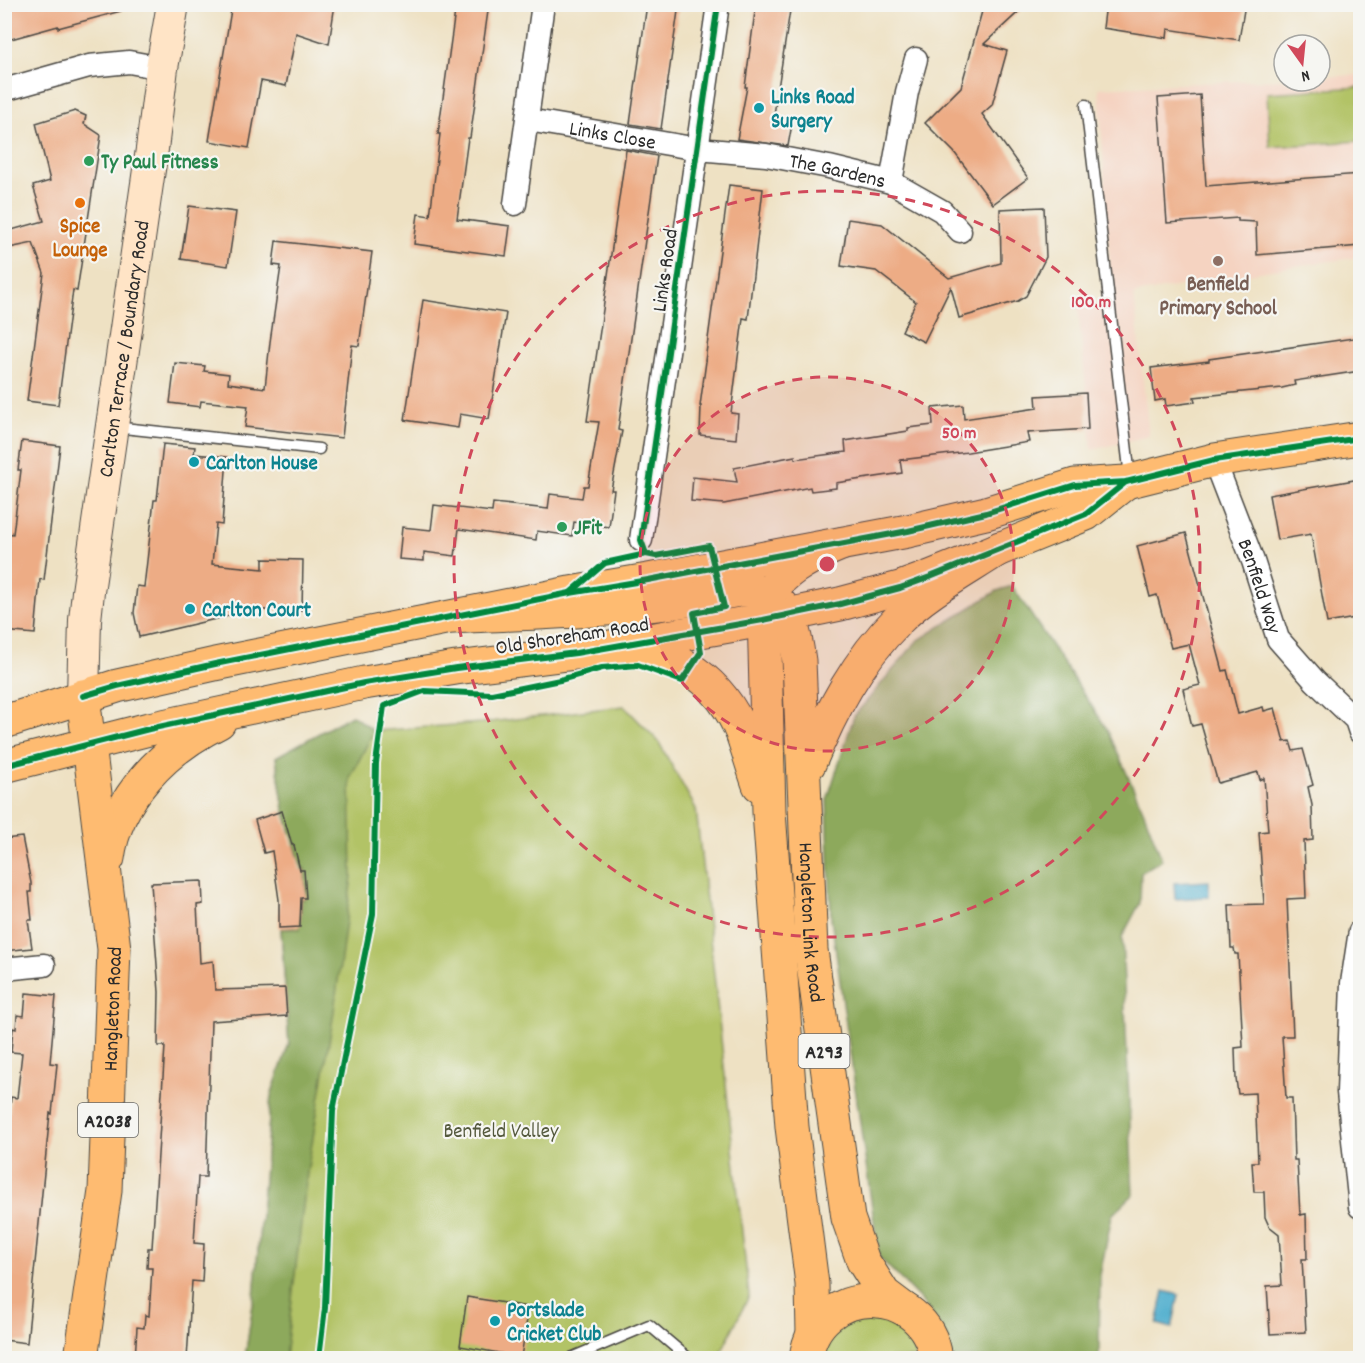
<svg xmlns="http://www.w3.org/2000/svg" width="1365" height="1363" font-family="Dekko,sans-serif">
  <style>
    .built { fill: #f5d3c1 }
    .green { fill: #b2c366; stroke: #6e7748; stroke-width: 1.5 }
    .forest { fill: #8da95b; stroke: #5c6a43; stroke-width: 1.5 }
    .water { fill: #50aece; stroke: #3e6c7c; stroke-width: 1.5 }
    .building { fill: #edac85 }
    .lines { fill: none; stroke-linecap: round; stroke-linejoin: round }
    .service-casing { stroke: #484642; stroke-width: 13 }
    .minor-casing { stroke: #484642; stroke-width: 25 }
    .secondary-casing { stroke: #484642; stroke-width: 34 }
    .primary-casing { stroke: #484642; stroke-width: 35 }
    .trunk-casing { stroke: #484642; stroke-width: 35 }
    .service { stroke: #fff; stroke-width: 10 }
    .minor { stroke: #fff; stroke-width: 22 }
    .secondary { stroke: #ffe4c6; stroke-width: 32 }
    .primary { stroke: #febb71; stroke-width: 33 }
    .trunk { stroke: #febb71; stroke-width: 33 }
    .cycleway-casing { stroke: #f6f6f2; stroke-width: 10 }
    .cycleway { stroke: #00873e; stroke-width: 6 }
    .ring { fill: none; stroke: #d1495b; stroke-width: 3; stroke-dasharray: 10 8 }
    .culture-dot { fill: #0f9aa8; stroke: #f6f6f2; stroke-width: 2 }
    .leisure-dot { fill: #2e9e5b; stroke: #f6f6f2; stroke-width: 2 }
    .food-dot { fill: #e8710a; stroke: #f6f6f2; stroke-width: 2 }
    .education-dot { fill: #8d6e63; stroke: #f6f6f2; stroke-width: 2 }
    .labels { text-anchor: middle; stroke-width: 4.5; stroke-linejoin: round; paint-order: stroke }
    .shield { fill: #f6f6f2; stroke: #686867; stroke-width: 1.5 }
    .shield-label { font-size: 20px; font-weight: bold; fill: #2b2b2b }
    .culture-label { font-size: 21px; font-weight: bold; fill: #0d838f; stroke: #f6f6f2; text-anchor: start }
    .street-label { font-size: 21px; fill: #2b2b2b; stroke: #f6f6f2 }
    .leisure-label { font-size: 21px; font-weight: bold; fill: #27864d; stroke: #f6f6f2; text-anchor: start }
    .food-label { font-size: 21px; font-weight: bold; fill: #c56008; stroke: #f6f6f2 }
    .education-label { font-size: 21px; font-weight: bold; fill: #785e54; stroke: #f6f6f2 }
    .park-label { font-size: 21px; fill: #54593d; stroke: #f6f6f2 }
    .centre { fill: #d1495b; stroke: #f6f6f2; stroke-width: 3 }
    .ring-label { font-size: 18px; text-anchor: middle; font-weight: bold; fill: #d1495b; stroke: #f6f6f2; stroke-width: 4.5; stroke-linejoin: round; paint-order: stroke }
  </style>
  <rect width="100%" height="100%" fill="#f6f6f2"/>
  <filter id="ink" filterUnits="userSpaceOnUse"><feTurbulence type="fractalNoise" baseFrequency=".0167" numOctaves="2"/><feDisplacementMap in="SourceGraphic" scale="12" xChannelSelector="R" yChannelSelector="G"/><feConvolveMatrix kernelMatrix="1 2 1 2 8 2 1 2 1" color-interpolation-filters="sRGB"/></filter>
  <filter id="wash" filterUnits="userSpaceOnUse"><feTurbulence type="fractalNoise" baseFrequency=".008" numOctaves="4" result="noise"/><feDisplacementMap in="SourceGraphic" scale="24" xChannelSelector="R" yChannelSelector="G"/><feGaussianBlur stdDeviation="1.35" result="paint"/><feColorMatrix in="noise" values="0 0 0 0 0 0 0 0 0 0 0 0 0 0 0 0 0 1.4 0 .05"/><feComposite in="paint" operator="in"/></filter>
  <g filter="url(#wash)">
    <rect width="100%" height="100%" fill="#eee1c3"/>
    <path class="built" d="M1360,75V257L1294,266L1134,294L1149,436L1092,450L1078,307L1112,302L1099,88L1284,79V81H1320V77Z"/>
    <g class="green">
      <path d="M1360,87V141L1270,147L1267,93Z"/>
      <path d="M624,706L658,741L696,809L749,1296L718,1358H245L254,1298L271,1096L289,1044L281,929L296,927L297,898H302V868L284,809L276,757L374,731L482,723Z"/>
      <path d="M854,1314C862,1314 871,1312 878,1314C898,1317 916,1339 916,1358H818L831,1327Z"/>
    </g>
    <g class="forest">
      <path d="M1012,586L1107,729L1144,812L1162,860L1141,872L1140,903L1122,937L1133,1195L1112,1215L1100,1275L1099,1358H951L946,1336L921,1300L879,1257L831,918L827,800L854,716L917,641L997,591Z"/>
      <path d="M352,715L374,731L350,778L352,876L333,1018L307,1173L285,1358H245L254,1298L271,1096L289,1044L281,929H300L301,900L306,898L305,869L302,868L284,809L276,757Z"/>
    </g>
    <g class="water">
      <path d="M1209,881V897L1175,899L1174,883Z"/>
      <path d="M1164,1291L1179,1295L1172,1328L1157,1324Z"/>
    </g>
    <g id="blocks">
      <g class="building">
        <path d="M4,4H120L121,11L58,28V26L4,41Z"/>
        <path d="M232,4H335L329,44L296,33L286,86L261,81L249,148L209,141Z"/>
        <path d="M456,4H489L470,138H468L457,219L510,226L506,256L414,244L418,214L430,216L440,134H438Z"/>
        <path d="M647,4H679L661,129L630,124Z"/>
        <path d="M756,4H791L773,121L792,124L788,146L737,139L747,87H745Z"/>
        <path d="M984,4H1027L984,44L1007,51L992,105L982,114L1028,178L993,204L954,152L925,123L961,87Z"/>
        <path d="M1106,4H1245L1239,40L1168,29L1167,38L1103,28Z"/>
        <path d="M1200,95L1206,186L1360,174V246L1257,255L1256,222L1238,221V218L1167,223L1158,98Z"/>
        <path d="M75,111L86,116L84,124L101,135L77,291L73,290L58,405L27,401L44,273L33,243L4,249V232L44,221L33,186L50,181L36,123Z"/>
        <path d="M626,150L657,156L618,430L622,431L611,490H614L609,527L574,522L572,536L537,531L536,540L459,529L455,556L424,552V561L399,559L402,527L431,530L434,505L492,512L493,503L548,509L550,494L582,498L584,486H588L599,422L587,421Z"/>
        <path d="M729,185L763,189L748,319L743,318L731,413L738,414L736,439L700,435L701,406H700L706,361H705Z"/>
        <path d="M189,206L236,212L228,266L181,259Z"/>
        <path d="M1044,207L1046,257L1026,296L1018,301L959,318L951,287L924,342L902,331L916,302L876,271L841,266L848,219L882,224L949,278L1001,263L1000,209Z"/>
        <path d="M276,241L372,252L359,346L352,345L342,438L245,427L248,406L201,401L200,407L170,403L175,363L205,366L204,371L229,374L228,383L265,388L270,342L281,266L273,265Z"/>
        <path d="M423,300L506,313L489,419L460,414L458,428L405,420Z"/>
        <path d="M1360,337V371L1294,381L1295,385L1282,388L1194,397L1195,402L1166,406L1165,399L1155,401L1151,368L1209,361V359Z"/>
        <path d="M1086,393L1088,429L1027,433L1029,442L968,452L900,460L902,473L836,483V488L811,491L810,487L724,504L691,501L693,477L737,482L734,468L795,456V459L846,452L845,441L908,431V428L933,425L932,408L963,405L964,419L1037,408L1036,396Z"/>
        <path d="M22,441L60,446L44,580L40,579L35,634L4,631V533L13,534L21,470H18Z"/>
        <path d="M163,444L195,447L194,454L227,457L222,525L216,524L212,564L263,569V559L303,560L302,610H254L139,637L134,613L137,586L144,587L154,500H157Z"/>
        <path d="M1360,479V617L1327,623L1311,534L1277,540L1269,495Z"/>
        <path d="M1186,533L1223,671L1227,670L1238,714L1263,707L1264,711L1275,708L1284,742L1290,741L1293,751L1303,749L1313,785L1308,787L1312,805L1313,840L1304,841L1306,898L1287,899L1293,1036H1282L1286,1098H1292L1294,1160H1297L1300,1215L1306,1214L1307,1259H1302L1306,1332L1270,1334L1267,1286L1282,1285L1279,1234L1269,1226L1265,1217L1264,1192H1254L1252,1162H1258L1255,1093L1238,1094L1236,1079L1235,1048L1243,1047L1238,954H1235L1234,948H1231L1229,905L1264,904L1259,832L1268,831L1264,778L1260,780L1258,772L1218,783L1201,724L1192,726L1183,689L1200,685L1189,644L1171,648L1157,595L1150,597L1137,546Z"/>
        <path d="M282,811L292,845H294L300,870H304L306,898H301L300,927L279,928V900L272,851L264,853L255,820Z"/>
        <path d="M22,837L31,883V892H29L32,920H28L32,948L4,951V839Z"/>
        <path d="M202,881L203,904L197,905L200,963L213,961L215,990L285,988L287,1016L211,1021L206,1177H198L194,1243L204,1244L202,1282L192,1281L187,1359H135L137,1327L144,1328L145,1315L149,1316L152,1268H147L148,1248H152L165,1046H158L159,992L151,883Z"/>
        <path d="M26,993L56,996L50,1063L57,1064L52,1114L50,1113L27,1343L4,1340V1117H9L11,1097L17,1098L22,1053L11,1052L13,1028L16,1029L17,1015L24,1016Z"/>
        <path d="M467,1297L529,1307L521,1357L460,1346Z"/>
      </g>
    </g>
  </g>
  <g filter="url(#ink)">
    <use href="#blocks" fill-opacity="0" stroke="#484642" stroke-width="1.5"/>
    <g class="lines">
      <defs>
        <g id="service">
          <path d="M1086,105L1130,477"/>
          <path d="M114,427L319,449"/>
          <path d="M571,1358L649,1325L688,1358"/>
        </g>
        <g id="minor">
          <path d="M4,90L89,66L129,62L162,68"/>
          <path id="s1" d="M528,120L698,149L766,155L829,167L891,182L942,211L960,231"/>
          <path d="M891,182L907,92L916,59"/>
          <path d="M515,204L543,4"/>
          <path id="s2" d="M1214,460L1253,561L1278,639L1315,681L1356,720L1360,732"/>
          <path d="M641,540L718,4"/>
          <path d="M1360,931L1352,983L1348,1092L1360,1207"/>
          <path d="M4,969L44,965"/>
        </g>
        <g id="secondary">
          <path id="s3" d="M83,696L85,620L88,592L152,149L162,68L173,4"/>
        </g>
        <g id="primary">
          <path d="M4,722L117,686L215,664L570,593L648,580L908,531L986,513L1075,485L1126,482L1214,460L1360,438"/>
          <path d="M4,766L149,729L364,683L456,668L576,653L763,620L840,604L900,588L930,577L1086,514L1126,482"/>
          <path d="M108,858C116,797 165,749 219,722"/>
          <path id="s4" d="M81,1358L105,1191L114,949L83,696"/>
        </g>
        <g id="trunk">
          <path id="s5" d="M454,617C536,612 619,612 700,598C721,594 746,585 767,594C791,606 796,638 799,661L811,950L848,1218L863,1261L884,1294L904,1309"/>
          <path d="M623,644C677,653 721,681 742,733C748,750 753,768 759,785"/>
          <path d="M809,764C831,711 857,661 898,620C925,592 967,570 1000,548"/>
          <path d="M813,1334L812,1284L792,1127L769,812L764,610C770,575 811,556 841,544"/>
          <path d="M806,1358C816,1282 925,1281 936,1358"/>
        </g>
      </defs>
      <use href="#service" class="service-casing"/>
      <use href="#minor" class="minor-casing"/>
      <use href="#secondary" class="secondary-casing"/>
      <use href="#primary" class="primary-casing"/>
      <use href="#trunk" class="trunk-casing"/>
      <use href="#service" class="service"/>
      <use href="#minor" class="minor"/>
      <use href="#secondary" class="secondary"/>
      <use href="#primary" class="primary"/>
      <use href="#trunk" class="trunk"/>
      <defs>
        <g id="cycleway">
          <path d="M570,593L605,563L646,554"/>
          <path d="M83,696L117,686L215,664L570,593L648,580L908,531L986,513L1075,485L1126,482L1214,460L1360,438"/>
          <path d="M4,766L149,729L364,683L456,668L576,653L763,620L840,604L900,588L930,577L1086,514L1126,482"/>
          <path d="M319,1358L325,1308L333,1111L373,914L376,763L384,706L424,691L492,694L560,680L602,668L638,665L682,681L701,652L694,613L724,607L709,546L656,556L646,554L641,540L718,4"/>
        </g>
      </defs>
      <use href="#cycleway" class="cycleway-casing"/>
      <use href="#cycleway" class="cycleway"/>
    </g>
  </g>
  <circle cx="827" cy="564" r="187" fill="#d1495b" fill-opacity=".12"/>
  <g class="ring">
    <circle cx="827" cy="564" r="187"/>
    <circle cx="827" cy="564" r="373"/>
  </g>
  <g class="culture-dot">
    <circle cx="759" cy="108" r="6"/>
    <circle cx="194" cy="462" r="6"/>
    <circle cx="190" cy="609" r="6"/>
    <circle cx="495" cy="1321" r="6"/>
  </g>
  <g class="leisure-dot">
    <circle cx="89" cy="161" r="6"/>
    <circle cx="562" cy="527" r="6"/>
  </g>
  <circle class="food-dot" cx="80" cy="203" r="6"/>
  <circle class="education-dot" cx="1218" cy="261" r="6"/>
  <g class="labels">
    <g class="shield">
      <rect x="798.5" y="1034" width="51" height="34" rx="4.5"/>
      <rect x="78" y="1103" width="60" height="34" rx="4.5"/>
    </g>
    <g class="shield-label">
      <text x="824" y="1058">A293</text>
      <text x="108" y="1127">A2038</text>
    </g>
    <g class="culture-label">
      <text x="771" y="103">Links Road<tspan x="771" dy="24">Surgery</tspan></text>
      <text x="206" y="469">Carlton House</text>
      <text x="202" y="616">Carlton Court</text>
      <text x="507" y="1316">Portslade<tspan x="507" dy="24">Cricket Club</tspan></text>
    </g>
    <g class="street-label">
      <text dy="7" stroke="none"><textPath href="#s1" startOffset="86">Links Close</textPath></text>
      <text dy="7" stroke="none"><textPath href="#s1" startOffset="314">The Gardens</textPath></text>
      <text transform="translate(664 270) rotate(-82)" y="7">Links Road</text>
      <text dy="7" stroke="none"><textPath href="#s3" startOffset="350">Carlton Terrace / Boundary Road</textPath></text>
      <text dy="7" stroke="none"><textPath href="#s2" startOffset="134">Benfield Way</textPath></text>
      <text transform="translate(572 635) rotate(-9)" y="7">Old Shoreham Road</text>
      <text dy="7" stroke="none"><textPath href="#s5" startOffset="654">Hangleton Link Road</textPath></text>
      <text dy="7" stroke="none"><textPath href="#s4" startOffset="351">Hangleton Road</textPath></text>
    </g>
    <g class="leisure-label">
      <text x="101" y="168">Ty Paul Fitness</text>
      <text x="574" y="534">JFit</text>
    </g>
    <g class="food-label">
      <text x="80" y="232">Spice<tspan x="80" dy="24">Lounge</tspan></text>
    </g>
    <g class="education-label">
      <text x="1218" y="290">Benfield<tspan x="1218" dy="24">Primary School</tspan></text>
    </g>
    <g class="park-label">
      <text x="501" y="1137">Benfield Valley</text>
    </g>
  </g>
  <circle cx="827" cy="564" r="9" class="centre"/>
  <g class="ring-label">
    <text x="1091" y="307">100 m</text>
    <text x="959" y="438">50 m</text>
  </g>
  <rect width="1365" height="1363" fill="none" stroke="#f6f6f2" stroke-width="24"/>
  <g transform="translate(1302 63) rotate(165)"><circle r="28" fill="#f6f6f2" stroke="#a5a5a2" stroke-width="1.5"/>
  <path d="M0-4.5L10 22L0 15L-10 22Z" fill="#d1495b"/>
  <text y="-9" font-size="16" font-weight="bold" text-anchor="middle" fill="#2b2b2b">N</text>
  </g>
</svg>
